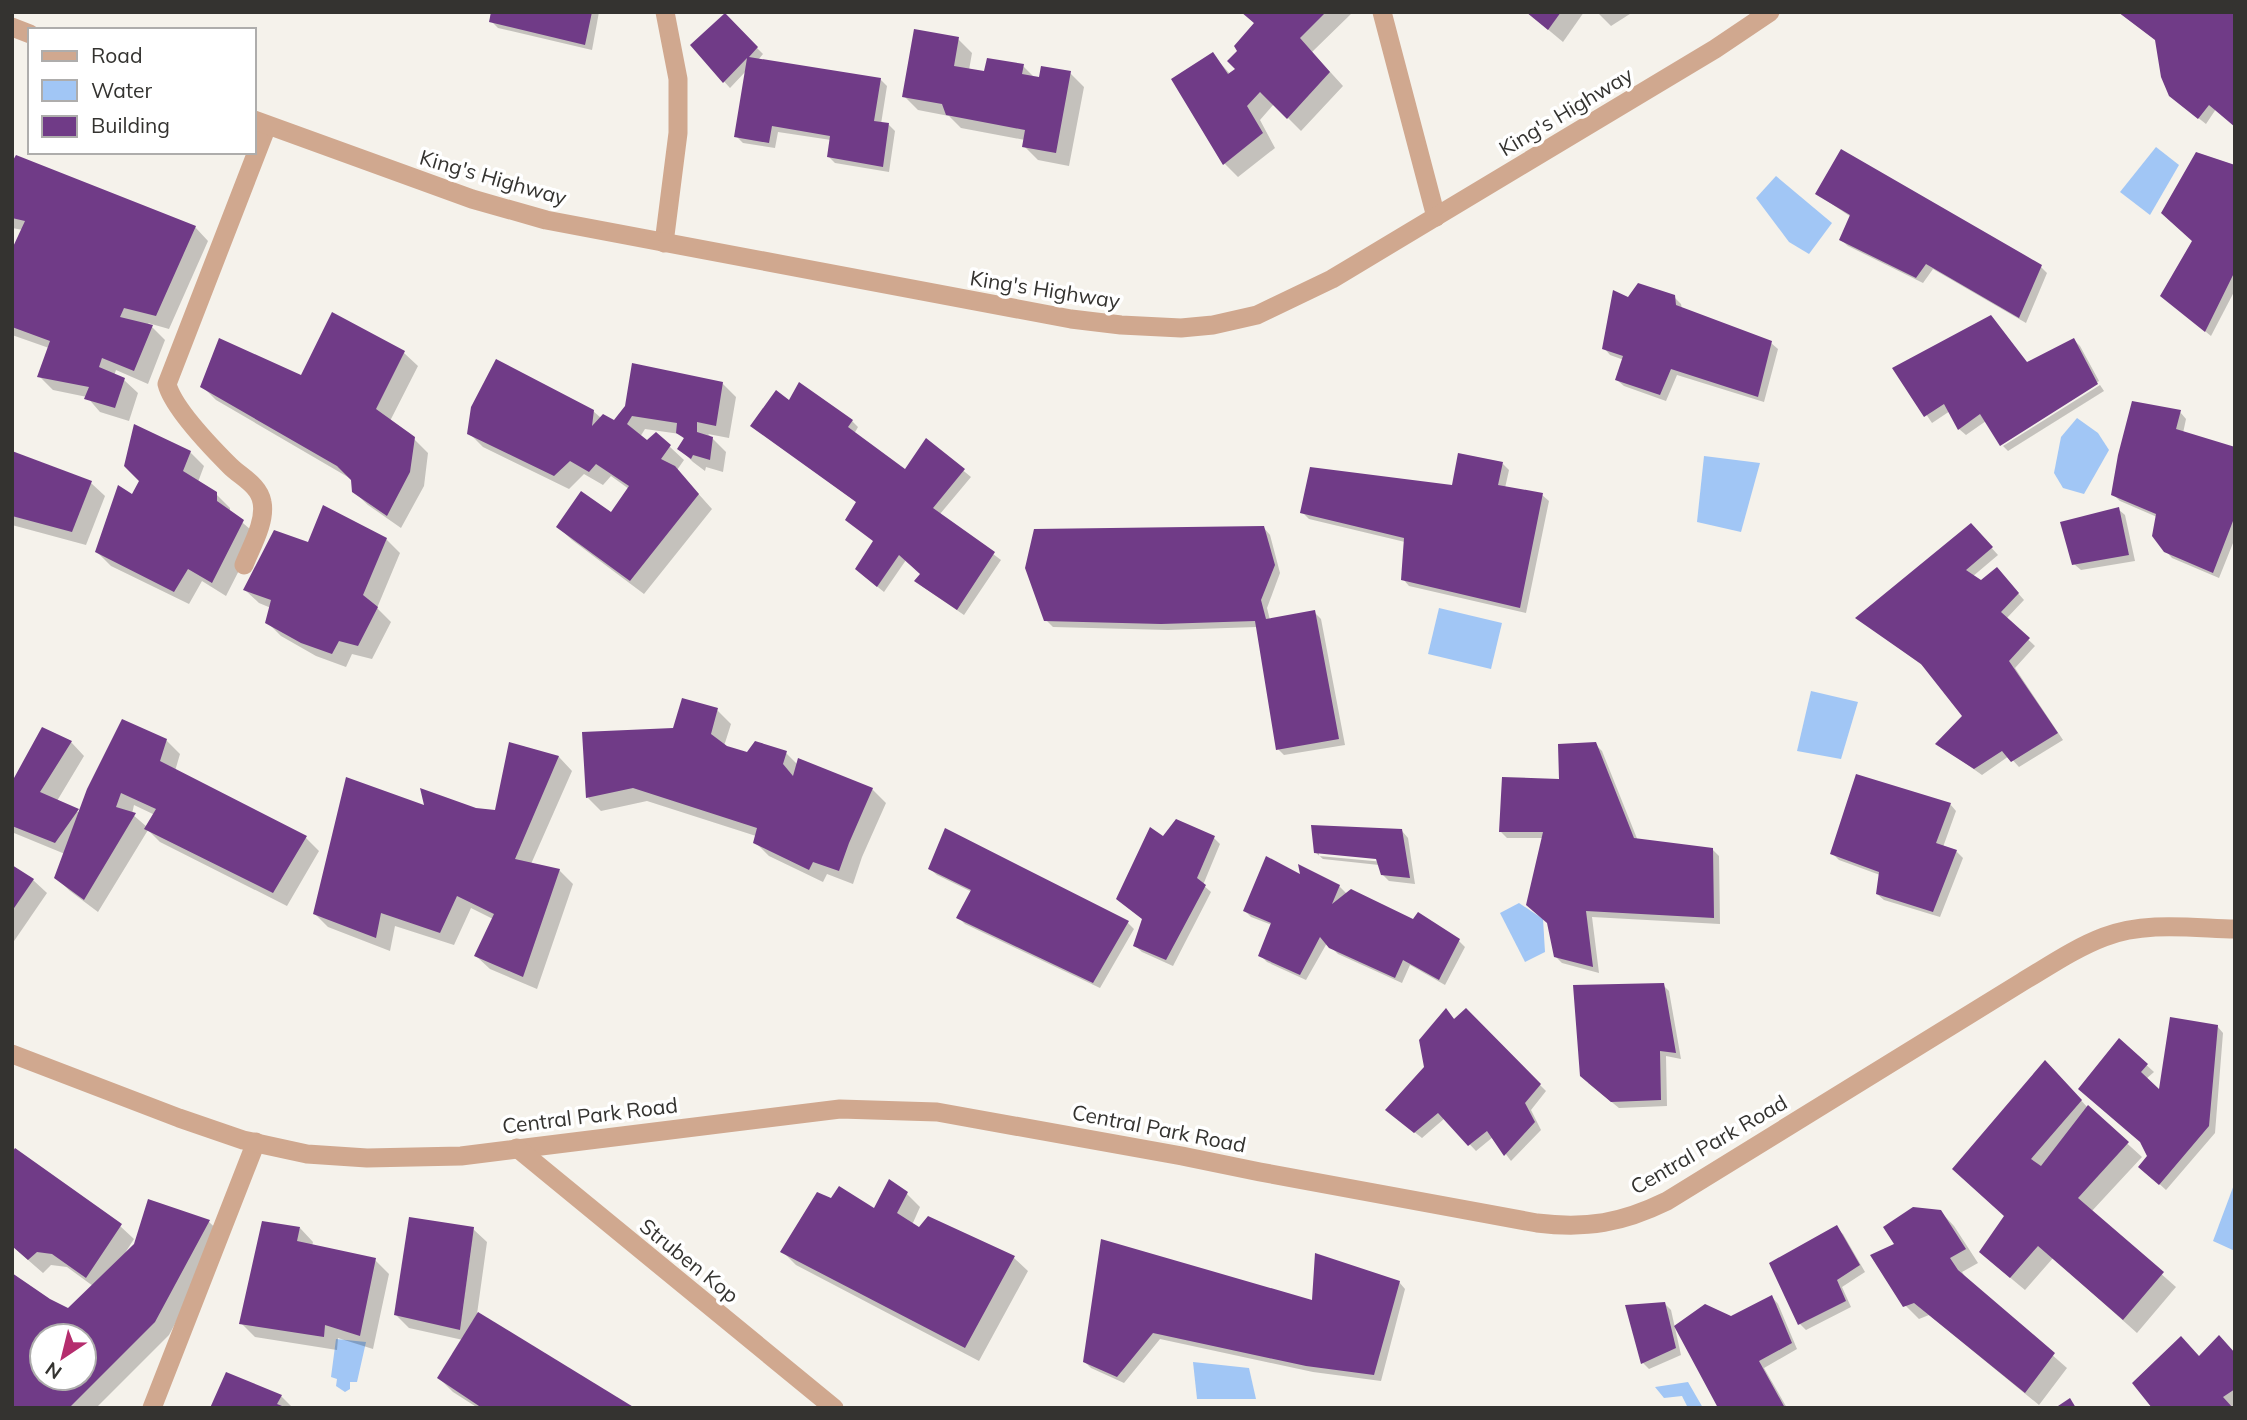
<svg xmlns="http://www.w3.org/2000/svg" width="2247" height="1420" font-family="Mulish,sans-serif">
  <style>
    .water { fill: #a1c6f5 }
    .shadow { fill: #0003; fill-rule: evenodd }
    .building { fill: #703b87; fill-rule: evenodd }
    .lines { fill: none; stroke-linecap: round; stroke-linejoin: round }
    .service { stroke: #d0a88f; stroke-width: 19 }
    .minor { stroke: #d0a88f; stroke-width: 19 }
    .labels { text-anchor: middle; stroke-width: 7; stroke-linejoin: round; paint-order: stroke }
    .street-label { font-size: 21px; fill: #343330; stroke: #fff }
  </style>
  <rect width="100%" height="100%" fill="#f5f2eb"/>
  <g class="water">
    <path d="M2156,147L2179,165L2150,215L2120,192Z"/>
    <path d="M1776,176L1832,223L1809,254L1789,242L1756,198Z"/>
    <path d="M2077,418L2098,433L2109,450L2084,494L2063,488L2054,473L2061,437Z"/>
    <path d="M1704,456L1760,463L1741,532L1697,522Z"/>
    <path d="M1439,608L1502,623L1491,669L1428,654Z"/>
    <path d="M1811,691L1858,702L1841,759L1797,751Z"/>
    <path d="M1519,903L1543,919L1545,952L1525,962L1500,913Z"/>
    <path d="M2235,1182V1251L2213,1241Z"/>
    <path d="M336,1339L366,1342L357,1382H350V1389L345,1392L336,1386L337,1379L331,1377Z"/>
    <path d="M1193,1362L1249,1368L1256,1399H1197Z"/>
    <path d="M1688,1382L1703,1408H1688L1682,1396L1664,1398L1655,1387Z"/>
  </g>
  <g class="shadow">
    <path d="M493,12H599L592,50L498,28L491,21Z"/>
    <path d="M1243,12H1353L1312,52L1343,86L1301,131L1274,104L1260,120L1275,148L1238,177L1225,164L1173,79L1213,55L1231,75L1237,70L1239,51L1255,24Z"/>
    <path d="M1527,12H1584L1563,42Z"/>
    <path d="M1597,12H1633L1611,26Z"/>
    <path d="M2118,12H2235L2216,109L2206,124L2178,102L2157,41Z"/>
    <path d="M725,16L763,54L758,60L880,79L887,86L881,124L889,125L895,131L889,172L835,163L829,157L831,140L778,132L775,148L743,143L736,136L746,71L730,88L692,46Z"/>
    <path d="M958,39L972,53L969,70L986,73L1023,66L1035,78L1070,73L1084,87L1069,166L1038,160L1024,146L1025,140L961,128L949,116L918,110L904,96Z"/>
    <path d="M12,166L195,227L208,241L169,329L148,323L165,340L148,384L116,370L114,376L124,380L138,393L129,421L100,412L87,397L53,390L39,376L49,348L12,335V250L23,230L12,228Z"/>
    <path d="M2235,167V290L2211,336L2169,302L2194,241Z"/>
    <path d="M1817,194L2041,267L2047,273L2026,323L1933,269L1923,283L1848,246L1841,240L1851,217Z"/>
    <path d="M1674,297L1681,304L1682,309L1771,343L1778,349L1764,402L1677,375L1666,401L1624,386L1617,380L1624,360L1610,355L1604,348L1628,299Z"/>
    <path d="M332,315L404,353L418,366L390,421L414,439L428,453L424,486L401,528L368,505L353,491V480L216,400L202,386L302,377Z"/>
    <path d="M2074,340L2080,346L2099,381L2001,444L1986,421L1966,435L1959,429L1950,411L1932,423L1895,368L2028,363Z"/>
    <path d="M722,383L736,397L729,438L708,434L726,452L723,472L706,467L705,471L693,462L679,448L685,440L680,434L645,429L640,437L647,442L656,434L684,460L677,470L712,509L644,594L572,540L558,527L611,515L629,489L611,476L603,485L584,474L569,489L483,447L469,433L593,411L601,418L614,422Z"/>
    <path d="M2100,385L2104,391L2008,451L2003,446Z"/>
    <path d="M789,402L852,421L858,427L854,434L905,471L926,440L971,477L940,514L1001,560L964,615L923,587L916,581L921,574L906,560L884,592L863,575L875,542L847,520L858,503L752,426Z"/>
    <path d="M2180,412L2186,419L2183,433L2235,449V538L2219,578L2172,558L2165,550L2157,517L2120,501L2113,494Z"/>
    <path d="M190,452L204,466L198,482L216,494L230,508V512L257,535L226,596L202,581L189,604L111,566L97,552L142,481Z"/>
    <path d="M12,453L91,483L105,496L86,545L12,525Z"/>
    <path d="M1503,464L1509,470L1505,488L1542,495L1549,501L1526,613L1409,586L1403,579L1405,542L1309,519L1302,512L1453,487Z"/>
    <path d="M324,507L386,539L400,553L377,608L391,622L372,659L352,654L346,667L316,656L281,636L267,622L271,608L259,603L245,590L309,544Z"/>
    <path d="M2118,509L2125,515L2135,561L2081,570L2074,564Z"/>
    <path d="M1971,525L1998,555L1972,577L1981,582L2003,576L2024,600L2006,619L2035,646L2015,668L2063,740L2019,767L2009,756L1982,775L1938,744L1964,716L1926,668L1858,618Z"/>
    <path d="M1264,528L1270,535L1280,573L1267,608L1270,620L1314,612L1321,619L1345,745L1284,755L1278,749L1257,627L1168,630L1053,627L1046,620Z"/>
    <path d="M717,710L731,724L724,746L748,754L786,753L798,765L872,789L886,803L862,857L853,884L827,874L823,882L769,856L755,842L756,836L647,801L601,811L588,798L675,730Z"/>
    <path d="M166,740L180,754L175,771L306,838L319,851L287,906L160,842L148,830L98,912L70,891L56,878L65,854L14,833L12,836V778L15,780L71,742L84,756L57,801L80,813ZM134,805L155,815L147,827L132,814Z"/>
    <path d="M1595,744L1602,751L1638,841L1712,849L1719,856L1720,924L1592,917L1599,973L1562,963L1556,957L1543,838H1507L1501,832L1561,781Z"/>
    <path d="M510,745L559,757L572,771L531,864L559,870L573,884L537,989L490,969L476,956L493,919L471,908L454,945L395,926L390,951L328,927L314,913L427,807L497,812Z"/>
    <path d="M1950,804L1956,811L1943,847L1956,851L1963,858L1940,917L1884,900L1877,894L1880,875L1839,860L1832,853Z"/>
    <path d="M1402,831L1408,838L1415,884L1389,881L1382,874L1379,865L1323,859L1316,853ZM1319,852L1385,858L1384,862L1319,856Z"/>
    <path d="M1214,838L1220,844L1203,885L1211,892L1173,966L1142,952L1135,946L1164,839Z"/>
    <path d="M12,867L33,880L47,893L12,944Z"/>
    <path d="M930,869L1128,923L1134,929L1100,988L965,924L959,918L972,892L937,875Z"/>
    <path d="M1302,877L1339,886L1347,894L1459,941L1465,947L1445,985L1410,965L1402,983L1338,954L1327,943L1306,980L1267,962L1261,956L1272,925L1251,917L1245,911Z"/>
    <path d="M1663,985L1669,991L1681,1059L1666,1056L1667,1106L1619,1108L1588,1083Z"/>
    <path d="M1447,1011L1455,1020L1466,1011L1546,1091L1531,1110L1541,1130L1511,1161L1493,1137L1476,1151L1445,1118L1422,1138L1394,1116L1426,1067Z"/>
    <path d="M2217,1026L2223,1033L2215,1133L2166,1190L2141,1167L2149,1156L2119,1040L2154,1072L2146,1079L2161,1092Z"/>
    <path d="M2059,1076L2088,1108L2142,1157L2091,1212L2176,1287L2137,1333L2053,1258L2025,1290L1995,1265L2006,1217Z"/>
    <path d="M906,1193L920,1207L912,1225L920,1230L929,1218L1014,1258L1028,1271L979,1361L796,1265L782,1251L832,1200L874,1210Z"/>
    <path d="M149,1201L209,1222L223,1235L169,1335L96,1408H12L49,1301L68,1310L93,1286L67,1267L51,1265L43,1273L12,1246L120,1226L134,1239L125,1253L136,1245ZM42,1336H84V1378H42Z"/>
    <path d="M1940,1211L1954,1226L1978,1263L1962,1272L1968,1281L2067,1368L2039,1405L1929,1315L1919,1319L1905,1305L1897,1245Z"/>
    <path d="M300,1228L313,1242L312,1246L375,1260L389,1274L373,1349L338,1338L337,1350L255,1337L241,1323Z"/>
    <path d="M1836,1228L1843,1234L1865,1272L1842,1287L1851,1307L1806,1330L1800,1324Z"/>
    <path d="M473,1229L487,1242L477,1314L631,1408H478L453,1392L439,1378L463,1340L409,1328L396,1315Z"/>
    <path d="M1103,1241L1314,1302L1399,1282L1405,1289L1381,1381L1313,1372L1160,1339L1124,1383L1091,1368L1085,1362Z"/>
    <path d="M1772,1297L1778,1304L1797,1349L1764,1368L1787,1408H1719L1731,1318Z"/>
    <path d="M1664,1303L1671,1310L1681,1355L1649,1369L1643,1363Z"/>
    <path d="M2235,1353V1408H2154L2199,1358Z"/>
    <path d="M281,1396L293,1408H212Z"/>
  </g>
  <g class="building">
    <path d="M491,12H592L585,45L489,22Z"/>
    <path d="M1241,12H1326L1300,38L1330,72L1287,119L1260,92L1247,106L1263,133L1223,165L1171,79L1213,52L1228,74L1235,69L1227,61L1237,51L1234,46L1254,23Z"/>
    <path d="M1526,12H1561L1548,30Z"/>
    <path d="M2118,12H2235V127L2209,105L2198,119L2169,96L2161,77L2155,40Z"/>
    <path d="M725,13L758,47L749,57L881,78L874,121L889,123L883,167L827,157L830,136L772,126L769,143L734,137L747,58L723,83L690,45Z"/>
    <path d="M914,29L959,37L954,66L984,71L987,58L1024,64L1022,74L1039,77L1041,66L1071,71L1056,153L1022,147L1025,130L946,115L942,104L902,97Z"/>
    <path d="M1841,149L2042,265L2019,318L1926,264L1916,278L1839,240L1850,215L1815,194Z"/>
    <path d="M2196,152L2235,165V271L2205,332L2160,296L2192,241L2161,213Z"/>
    <path d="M16,155L196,226L156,316L124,308L120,317L153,325L134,371L102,358L99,367L125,378L115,408L84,399L89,387L37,377L50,341L12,327V249L25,221L12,218V162Z"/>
    <path d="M1638,283L1675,295L1676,305L1772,341L1758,397L1671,369L1660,395L1615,380L1623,356L1602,349L1613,290L1628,297Z"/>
    <path d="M332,312L405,351L376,409L415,437L410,472L387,516L352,492L351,480L337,466L200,387L219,338L301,375Z"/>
    <path d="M1991,315L2027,362L2074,338L2098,384L2000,446L1980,414L1958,430L1944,404L1924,417L1892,368Z"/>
    <path d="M496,359L594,410L592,426L603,414L614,420L625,406L632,363L723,382L716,426L697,422V432L713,437L710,460L693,455L691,459L677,449L684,438L676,433L677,423L632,416L627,424L647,440L656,432L671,445L661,459L675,466L699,494L630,581L556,527L581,491L611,512L629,486L596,464L589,472L570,461L554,476L467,434L471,407Z"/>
    <path d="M799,382L853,420L848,427L905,469L926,438L965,469L933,508L995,552L957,610L914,581L920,574L899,555L877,587L855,569L873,541L845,520L856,502L750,426L776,390L789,400Z"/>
    <path d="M2132,401L2181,410L2176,429L2235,447V522L2233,521L2213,573L2164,552L2152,536L2156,514L2111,495L2118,455Z"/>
    <path d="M134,424L191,451L183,471L217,492V501L244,520L212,583L188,569L174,592L95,552L118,485L132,494L139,481L124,466Z"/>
    <path d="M12,451L92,481L72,532L12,516Z"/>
    <path d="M1458,453L1503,462L1498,485L1543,493L1520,608L1401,580L1404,538L1300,513L1310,467L1452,485Z"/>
    <path d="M323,505L387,538L363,595L378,607L358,646L339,641L332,654L301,643L265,623L271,600L243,590L274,530L308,542Z"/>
    <path d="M2119,507L2129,555L2072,565L2060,522Z"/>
    <path d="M1971,523L1993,547L1966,570L1981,580L1997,567L2019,593L2001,612L2030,638L2009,661L2058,733L2011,762L2002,751L1974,769L1935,744L1962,716L1921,664L1855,618Z"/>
    <path d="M1264,526L1275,565L1261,600L1266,619L1315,610L1339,739L1276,750L1255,621L1161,624L1044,621L1025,568L1034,529Z"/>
    <path d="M682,698L718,708L711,734L727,746L747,752L755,741L787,751L783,764L793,776L798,758L873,788L849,843L839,871L813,862L809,870L753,843L757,828L633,788L586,798L582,732L673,728Z"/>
    <path d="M122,719L167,739L160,761L307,836L273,893L144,829L156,809L121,793L116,807L136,813L84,900L54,878L87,789Z"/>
    <path d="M42,727L72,741L40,792L79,809L55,843L12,826V776L14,778Z"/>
    <path d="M509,742L559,756L515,859L560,869L523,977L474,956L494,914L457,896L440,933L381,913L376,938L313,914L346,777L424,805L420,788L476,808L495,810Z"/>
    <path d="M1596,742L1634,838L1713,848L1714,918L1586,911L1593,967L1554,957L1547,923L1526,905L1543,832H1499L1502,777L1559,779L1558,744Z"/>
    <path d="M1856,774L1951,803L1936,843L1957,850L1933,912L1876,894L1879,872L1830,854Z"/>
    <path d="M1176,819L1215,836L1197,878L1206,885L1166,960L1133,946L1142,919L1116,899L1150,827L1163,836Z"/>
    <path d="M1311,825L1402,829L1410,878L1381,875L1376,859L1314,853Z"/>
    <path d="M945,828L1129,921L1093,983L956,918L971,890L928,869Z"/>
    <path d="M1266,856L1300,874L1298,864L1340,885L1332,904L1351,889L1413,919L1418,912L1460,939L1439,980L1403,960L1395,978L1329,948L1320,937L1300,975L1258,956L1271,923L1243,911Z"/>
    <path d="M12,865L34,879L12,911Z"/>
    <path d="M1664,983L1676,1053L1660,1051L1661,1100L1611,1102L1580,1076L1573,985Z"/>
    <path d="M1446,1008L1454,1019L1466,1008L1541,1084L1525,1103L1535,1122L1504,1156L1487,1131L1468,1146L1438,1113L1414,1133L1385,1110L1424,1067L1419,1040Z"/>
    <path d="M2170,1017L2218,1025L2209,1126L2159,1185L2138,1167L2147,1156L2140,1142L2078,1089L2119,1038L2148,1064L2141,1072L2159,1089Z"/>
    <path d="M2045,1060L2082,1100L2031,1159L2041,1166L2088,1105L2129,1142L2078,1198L2164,1272L2123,1320L2038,1246L2010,1278L1979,1252L2004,1216L1952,1169Z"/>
    <path d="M15,1148L122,1224L86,1278L52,1254L37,1252L28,1260L12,1246V1153Z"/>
    <path d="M889,1179L908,1192L897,1213L919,1227L928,1216L1015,1256L965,1348L780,1252L817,1192L831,1198L839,1186L874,1208Z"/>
    <path d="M148,1199L210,1220L155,1322L69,1408H12V1273L50,1299L68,1308L134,1244ZM42,1336H84V1378H42Z"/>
    <path d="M1913,1207L1941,1210L1966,1249L1950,1258L1958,1270L2055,1353L2025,1393L1914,1303L1903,1307L1870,1255L1894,1244L1883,1227Z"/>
    <path d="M409,1217L474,1227L460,1330L394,1315Z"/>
    <path d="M262,1221L300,1227L297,1241L376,1258L360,1336L325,1325L324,1337L239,1324Z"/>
    <path d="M1837,1225L1860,1265L1837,1280L1846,1301L1798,1325L1769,1263Z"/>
    <path d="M1101,1239L1312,1300L1315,1253L1400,1281L1374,1375L1306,1366L1153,1333L1117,1377L1083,1362Z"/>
    <path d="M1772,1295L1792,1343L1759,1361L1785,1408H1718L1674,1326L1705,1304L1731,1316Z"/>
    <path d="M1665,1302L1676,1348L1641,1364L1625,1305Z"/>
    <path d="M478,1312L635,1408H482L437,1378Z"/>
    <path d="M2219,1335L2235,1353V1389L2223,1397L2233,1408H2152L2132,1383L2181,1336L2199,1356Z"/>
    <path d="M226,1372L282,1395L277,1404L287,1408H210Z"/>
    <path d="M2070,1398L2076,1408H2055Z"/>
  </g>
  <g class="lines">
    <g class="service">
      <path d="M664,243L678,133V79L665,12"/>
      <path d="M244,565C251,547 266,522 262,502C259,485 241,477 230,466C212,448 173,408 167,384L267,126"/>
      <path d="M152,1408L256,1142"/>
    </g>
    <g class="minor">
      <path d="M1382,12L1436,217"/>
      <path d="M12,27L30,34"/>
      <path d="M254,120L472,199L546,220L1071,319L1121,325L1181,328L1213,325L1257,315L1332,279L1715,49L1770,12"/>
      <path d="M12,1054L179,1118L243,1140L307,1154L367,1158L461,1156L840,1109L937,1112L1182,1156L1260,1172L1537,1223C1587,1229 1622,1223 1667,1201L2022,982C2049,966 2075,948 2104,937C2145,921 2192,928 2235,929"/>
      <path d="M517,1148L834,1408"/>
    </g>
  </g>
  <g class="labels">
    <g class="street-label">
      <text transform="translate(1566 112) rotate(-31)" y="7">King's Highway</text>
      <text transform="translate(493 178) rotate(16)" y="7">King's Highway</text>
      <text transform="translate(1045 290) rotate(9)" y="7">King's Highway</text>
      <text transform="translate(590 1116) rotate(-7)" y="7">Central Park Road</text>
      <text transform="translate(1159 1129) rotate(11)" y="7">Central Park Road</text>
      <text transform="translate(1709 1145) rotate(-30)" y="7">Central Park Road</text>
      <text transform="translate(689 1261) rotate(39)" y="7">Struben Kop</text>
    </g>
  </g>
  <rect width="2247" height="1420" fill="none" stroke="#343330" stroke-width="28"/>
  <rect x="28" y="28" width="228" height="126" fill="#ffffff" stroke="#aeadac" stroke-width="2"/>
  <rect x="42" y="51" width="35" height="10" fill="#d0a88f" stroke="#aeadac" stroke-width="2"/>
  <text x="91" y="63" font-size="21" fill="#343330">Road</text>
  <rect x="42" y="80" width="35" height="21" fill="#a1c6f5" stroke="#aeadac" stroke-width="2"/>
  <text x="91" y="98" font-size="21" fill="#343330">Water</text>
  <rect x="42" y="116" width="35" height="21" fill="#703b87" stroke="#aeadac" stroke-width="2"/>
  <text x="91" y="133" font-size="21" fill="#343330">Building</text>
  <g transform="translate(63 1357) rotate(215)"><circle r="33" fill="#ffffff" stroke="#aeadac" stroke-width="2"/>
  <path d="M0-5L12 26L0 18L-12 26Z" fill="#b52d6e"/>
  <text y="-10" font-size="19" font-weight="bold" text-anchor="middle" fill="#343330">N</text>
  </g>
</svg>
